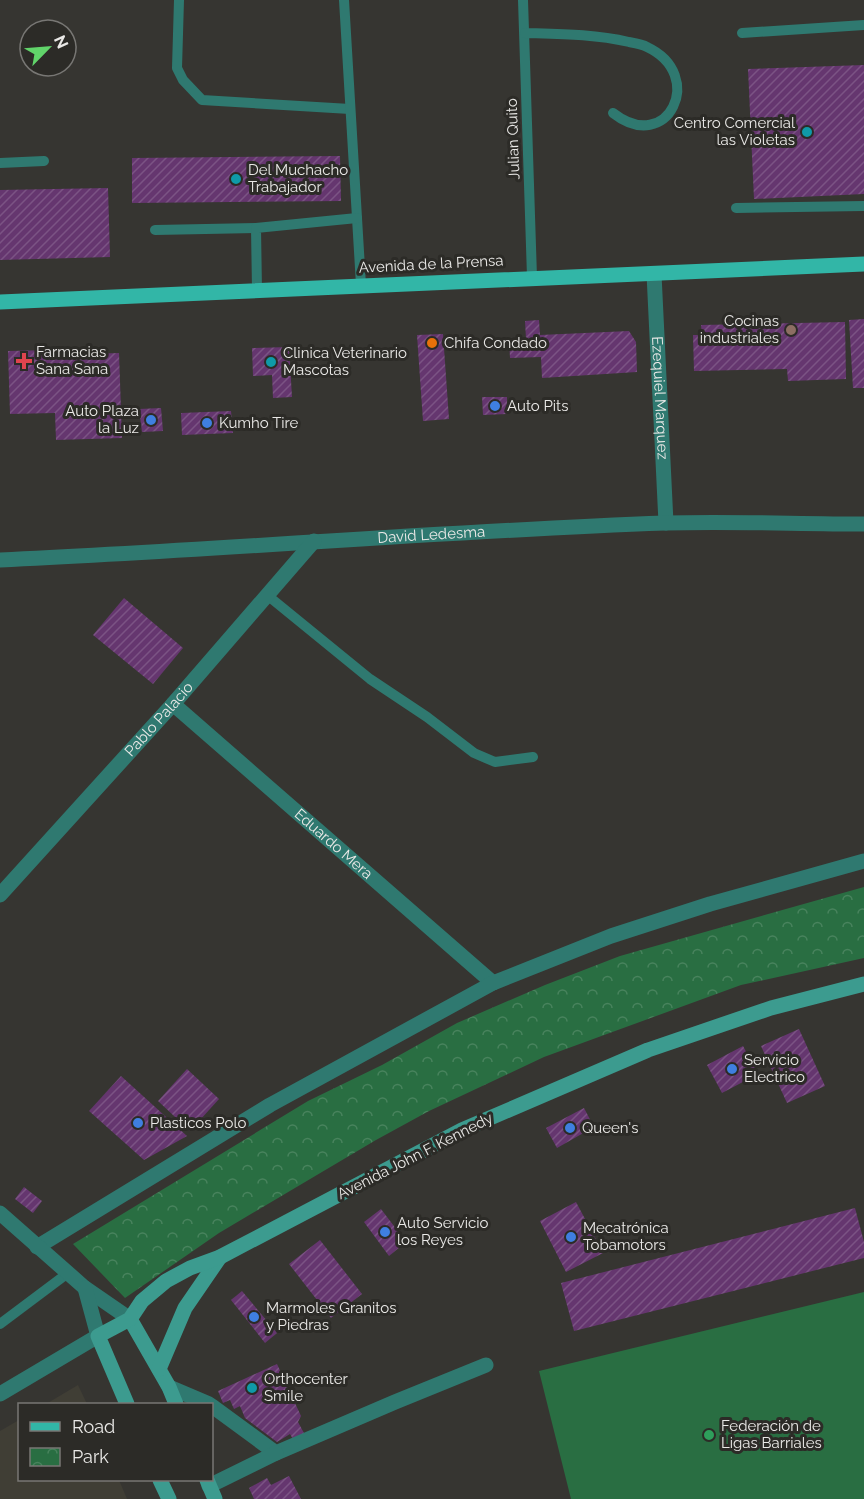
<svg xmlns="http://www.w3.org/2000/svg" width="864" height="1499" font-family="Raleway,sans-serif">
  <style>
    .built { fill: #403e35 }
    .green { fill: #296e42 }
    .park { fill: url(#park-crowns) }
    .building { fill: url(#building-hatch) }
    .lines { fill: none; stroke-linecap: round; stroke-linejoin: round }
    .service { stroke: #2f7970; stroke-width: 10 }
    .minor { stroke: #2f7970; stroke-width: 15 }
    .tertiary { stroke: #2f7970; stroke-width: 15 }
    .secondary { stroke: #3c9b8f; stroke-width: 15 }
    .primary { stroke: #32b6a7; stroke-width: 15 }
    .culture-dot { fill: #0f9aa8; stroke: #2c2b27; stroke-width: 2 }
    .education-dot { fill: #8d6e63; stroke: #2c2b27; stroke-width: 2 }
    .food-dot { fill: #e8710a; stroke: #2c2b27; stroke-width: 2 }
    .health-dot { fill: #e0444e; stroke: #2c2b27; stroke-width: 2 }
    .shop-dot { fill: #3f7fe0; stroke: #2c2b27; stroke-width: 2 }
    .leisure-dot { fill: #2e9e5b; stroke: #2c2b27; stroke-width: 2 }
    .labels { text-anchor: middle; stroke-width: 6; stroke-linejoin: round; paint-order: stroke }
    .poi-label { font-size: 15px; fill: #eae9e7; stroke: #2c2b27; text-anchor: start }
    .street-label { font-size: 15px; fill: #eae9e7; stroke: #2c2b27 }
  </style>
  <defs>
    <pattern id="park-crowns" width="20" height="18" patternUnits="userSpaceOnUse" patternTransform="scale(1.5)"><rect width="20" height="18" fill="#296e42"/><path d="M2 6a3 3 0 1 1 6 0M12 15a3 3 0 1 1 6 0" fill="none" stroke="#48835d"/></pattern>
    <pattern id="building-hatch" width="6" height="6" patternUnits="userSpaceOnUse" patternTransform="scale(1.5)"><rect width="6" height="6" fill="#65366f"/><path d="M-1 1l2-2M0 6l6-6M5 7l2-2" fill="none" stroke="#7b5384"/></pattern>
  </defs>
  <rect width="100%" height="100%" fill="#363531"/>
  <g class="built">
    <path d="M78,1385L87,1404H46Z"/>
    <path d="M19,1420L20,1480H119L127,1499H0V1431Z"/>
  </g>
  <path class="green" d="M864,1292V1499H571L539,1371Z"/>
  <path class="park" d="M864,887V958L741,985L544,1057L429,1111L376,1140L219,1233L125,1298L73,1244L308,1101L382,1065L457,1023L545,985L620,956Z"/>
  <g class="building">
    <path d="M864,65V194L754,199L748,69Z"/>
    <path d="M340,156L341,201L132,203V158Z"/>
    <path d="M108,188L110,257L0,260V190Z"/>
    <path d="M864,319V388H853L849,320Z"/>
    <path d="M539,320L540,335L629,331L636,342L637,372L542,378L541,357L510,358L509,339H526L525,321Z"/>
    <path d="M845,322L846,379L788,381L787,369L694,371L693,335H702L701,325Z"/>
    <path d="M443,334L449,419L423,421L417,335Z"/>
    <path d="M289,347L292,397L273,398L272,375L253,376L252,348Z"/>
    <path d="M54,350V355L119,353L122,438L56,440L55,413L10,414L8,351Z"/>
    <path d="M482,397H507V414L483,415Z"/>
    <path d="M161,408L163,431L142,432L139,409Z"/>
    <path d="M231,411L233,433L182,435L181,413Z"/>
    <path d="M124,598L183,648L153,684L93,635Z"/>
    <path d="M799,1029L825,1086L787,1103L761,1046Z"/>
    <path d="M743,1046L758,1074L722,1093L707,1065Z"/>
    <path d="M187,1069L219,1099L190,1131L158,1101Z"/>
    <path d="M121,1076L187,1136L144,1160L89,1111Z"/>
    <path d="M584,1108L594,1127L557,1148L546,1128Z"/>
    <path d="M24,1187L42,1201L33,1213L15,1199Z"/>
    <path d="M576,1202L603,1253L566,1272L540,1221Z"/>
    <path d="M855,1208L864,1242V1258L574,1331L561,1283Z"/>
    <path d="M381,1209L406,1242L389,1256L364,1222Z"/>
    <path d="M320,1240L362,1294L331,1318L289,1264Z"/>
    <path d="M242,1291L277,1333L265,1343L231,1300Z"/>
    <path d="M277,1364L301,1416L298,1422L305,1435L294,1441L290,1434L277,1442L245,1418L240,1406L234,1409L230,1400L223,1403L218,1391Z"/>
    <path d="M289,1476L301,1499H254L249,1488L267,1478L271,1485Z"/>
  </g>
  <g class="lines">
    <g class="service">
      <path d="M179,0L177,68L183,80L202,100L350,109"/>
      <path d="M344,0L361,285"/>
      <path d="M523,0L532,277"/>
      <path d="M525,33C561,34 594,34 629,42C635,43 642,44 647,47C707,75 668,156 613,113"/>
      <path d="M742,33L864,25"/>
      <path d="M0,163L44,161"/>
      <path d="M736,208L864,206"/>
      <path d="M155,230L256,228"/>
      <path d="M257,290L256,228L357,218"/>
      <path d="M267,595L370,679L427,717L474,753L495,762L533,757"/>
      <path d="M0,1324L68,1273"/>
    </g>
    <g class="minor">
      <path id="s1" d="M654,274L666,523"/>
      <path id="s2" d="M0,560C222,550 443,531 665,523C731,521 798,524 864,524"/>
      <path id="s3" d="M173,704L493,983"/>
      <path id="s4" d="M0,895L173,704L314,541"/>
      <path d="M37,1247L270,1105L493,983L611,936L710,904L864,861"/>
      <path d="M169,1387L209,1404"/>
      <path d="M0,1394L98,1336"/>
      <path d="M212,1406L276,1453L395,1402L486,1365"/>
      <path d="M209,1486L276,1453"/>
    </g>
    <g class="tertiary">
      <path d="M0,1213L85,1288L130,1319"/>
      <path d="M85,1288L98,1336"/>
    </g>
    <g class="secondary">
      <path d="M130,1319L169,1387L176,1404"/>
      <path d="M159,1369L185,1308L220,1257"/>
      <path d="M127,1404L98,1336L130,1319L142,1301L166,1281L190,1268L220,1257L462,1130L648,1050L771,1008L864,984"/>
      <path d="M160,1480L169,1499"/>
      <path d="M207,1480L215,1499"/>
    </g>
    <path class="primary" d="M0,302L864,264"/>
  </g>
  <g class="culture-dot">
    <circle cx="807" cy="132" r="6"/>
    <circle cx="236" cy="179" r="6"/>
    <circle cx="271" cy="362" r="6"/>
    <circle cx="252" cy="1388" r="6"/>
  </g>
  <circle class="education-dot" cx="791" cy="330" r="6"/>
  <circle class="food-dot" cx="432" cy="343" r="6"/>
  <path class="health-dot" d="M21 352h6v6h6v6h-6v6h-6v-6h-6v-6h6z"/>
  <g class="shop-dot">
    <circle cx="495" cy="406" r="6"/>
    <circle cx="151" cy="420" r="6"/>
    <circle cx="207" cy="423" r="6"/>
    <circle cx="732" cy="1069" r="6"/>
    <circle cx="138" cy="1123" r="6"/>
    <circle cx="570" cy="1128" r="6"/>
    <circle cx="385" cy="1232" r="6"/>
    <circle cx="571" cy="1237" r="6"/>
    <circle cx="254" cy="1317" r="6"/>
  </g>
  <circle class="leisure-dot" cx="709" cy="1435" r="6"/>
  <g class="labels">
    <g class="poi-label">
      <text x="795" y="128" text-anchor="end">Centro Comercial<tspan x="795" dy="17">las Violetas</tspan></text>
      <text x="248" y="175">Del Muchacho<tspan x="248" dy="17">Trabajador</tspan></text>
      <text x="779" y="326" text-anchor="end">Cocinas<tspan x="779" dy="17">industriales</tspan></text>
      <text x="444" y="348">Chifa Condado</text>
      <text x="36" y="357">Farmacias<tspan x="36" dy="17">Sana Sana</tspan></text>
      <text x="283" y="358">Clinica Veterinario<tspan x="283" dy="17">Mascotas</tspan></text>
      <text x="507" y="411">Auto Pits</text>
      <text x="139" y="416" text-anchor="end">Auto Plaza<tspan x="139" dy="17">la Luz</tspan></text>
      <text x="219" y="428">Kumho Tire</text>
      <text x="744" y="1065">Servicio<tspan x="744" dy="17">Electrico</tspan></text>
      <text x="150" y="1128">Plasticos Polo</text>
      <text x="582" y="1133">Queen's</text>
      <text x="397" y="1228">Auto Servicio<tspan x="397" dy="17">los Reyes</tspan></text>
      <text x="583" y="1233">Mecatrónica<tspan x="583" dy="17">Tobamotors</tspan></text>
      <text x="266" y="1313">Marmoles Granitos<tspan x="266" dy="17">y Piedras</tspan></text>
      <text x="264" y="1384">Orthocenter<tspan x="264" dy="17">Smile</tspan></text>
      <text x="721" y="1431">Federación de<tspan x="721" dy="17">Ligas Barriales</tspan></text>
    </g>
    <g class="street-label">
      <text transform="translate(513 139) rotate(-92)" y="5">Julian Quito</text>
      <text transform="translate(431 264) rotate(-3)" y="5">Avenida de la Prensa</text>
      <text dy="5" stroke="none"><textPath href="#s1" startOffset="124">Ezequiel Marquez</textPath></text>
      <text dy="5" stroke="none"><textPath href="#s2" startOffset="432">David Ledesma</textPath></text>
      <text dy="5" stroke="none"><textPath href="#s4" startOffset="237">Pablo Palacio</textPath></text>
      <text dy="5" stroke="none"><textPath href="#s3" startOffset="213">Eduardo Mera</textPath></text>
      <text transform="translate(415 1156) rotate(-27)" y="5">Avenida John F. Kennedy</text>
    </g>
  </g>
  <rect x="18" y="1403" width="195" height="78" fill="#2c2b27" stroke="#787774" stroke-width="1.5"/>
  <rect x="30" y="1422" width="30" height="9" fill="#32b6a7" stroke="#787774" stroke-width="1.5"/>
  <text x="72" y="1433" font-size="18" fill="#eae9e7">Road</text>
  <rect x="30" y="1448" width="30" height="18" fill="url(#park-crowns)" stroke="#787774" stroke-width="1.5"/>
  <text x="72" y="1463" font-size="18" fill="#eae9e7">Park</text>
  <g transform="translate(48 48) rotate(65)"><circle r="28" fill="#2c2b27" stroke="#787774" stroke-width="1.5"/>
  <path d="M0-4.5L10 22L0 15L-10 22Z" fill="#61d46a"/>
  <text y="-9" font-size="16" font-weight="bold" text-anchor="middle" fill="#eae9e7">N</text>
  </g>
</svg>
